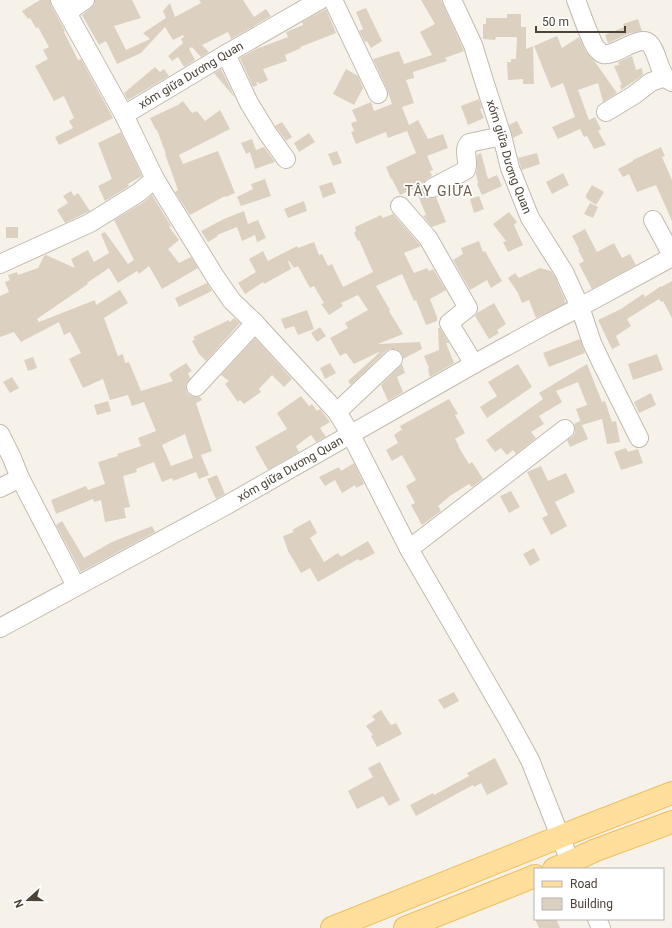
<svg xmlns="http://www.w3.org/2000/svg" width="672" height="928" font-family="Roboto,sans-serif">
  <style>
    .building { fill: #dcd1c1; fill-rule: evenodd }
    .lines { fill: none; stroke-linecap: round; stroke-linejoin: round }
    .minor-casing { stroke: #c3baac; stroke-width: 20 }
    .major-casing { stroke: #efbf60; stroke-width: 24 }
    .minor { stroke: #fff; stroke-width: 18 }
    .major { stroke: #ffdf9b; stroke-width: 22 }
    .labels { text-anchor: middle; stroke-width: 3.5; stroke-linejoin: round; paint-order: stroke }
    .street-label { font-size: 12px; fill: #4b4337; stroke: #fff }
    .quarter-label { font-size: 14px; letter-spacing: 1px; fill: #6f604d; stroke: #fff }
  </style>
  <rect width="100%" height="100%" fill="#f6f2ea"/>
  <g class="building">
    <path d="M40,0H50L51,5L65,31L64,32L78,60L81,59L113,118L59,145L55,137L73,128L69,121L74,118L64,96L54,101L35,66L48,59L43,50L49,47L38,27L36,28L30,18L28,19L22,11Z"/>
    <path d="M95,0H132L141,18L114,26L126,50L150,39L143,33L166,18L163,11L170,3L175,17L201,3L199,0H243L254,17L266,9L271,16L231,39L228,32L202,45L209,52L201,57L192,47L189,49L195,60L184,67L178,57L172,61L168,56L183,43L181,39L184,37L183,35L173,40L165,27L141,53L117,64L106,41L99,45L82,15L91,8L94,5Z"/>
    <path d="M421,0H441L464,51L445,58L447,61L413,72L414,78L406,80L414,103L402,107L409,125L418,120L428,139L443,134L448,148L427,156L433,170L430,171L432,176L427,179L423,183L422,188L423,193L427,197L431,198L436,197L446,222L432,227L423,216L426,215L415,188L400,195L392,179H391L386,167L416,153L407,131L388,138L386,132L356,144L351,132L354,131L351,123L357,121L352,110L371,102L374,111L392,104L387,89L373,59L399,51L404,64L432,55L420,32L435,24Z"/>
    <path d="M366,8L382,41L371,48L367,41L365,42L359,31L363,29L356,12Z"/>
    <path d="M326,9L336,33L300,47L301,48L285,55L287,61L263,69L268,80L260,84L258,82L256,83L258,85L253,87L240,58L256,49L288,37L286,32L303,25L302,22Z"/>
    <path d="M507,14H521V27H526V49L533,46L534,84H523V79L508,80L507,62H511V59H516L517,37H496L495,40L483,39V24H486V18H507Z"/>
    <path d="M638,19L642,31L630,33L608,43L605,35L624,27L623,24Z"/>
    <path d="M557,36L562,48L579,37L586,52L595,62L617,93L603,102L598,83L578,90L589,120L595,117L601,129L598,131L606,145L594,149L587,136L584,137L580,129L558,139L552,127L575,117L563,83L551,88L534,46Z"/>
    <path d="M632,56L636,70L642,68L643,75L621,90L620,85H622L614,66L619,65L618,62Z"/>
    <path d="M155,67L160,72L164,69L169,76L128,100L124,93Z"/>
    <path d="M221,69L235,98L214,73Z"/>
    <path d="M346,69L358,76L363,88L354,105L333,94Z"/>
    <path d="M479,99L482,108L480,109L484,118L468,125L461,106Z"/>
    <path d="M183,101L192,113L197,111L205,121L220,110L230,129L179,155L183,164L218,151L235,193L226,197L225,196L190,215L175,192L178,190L165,154H166L157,130H156L150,118L178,105Z"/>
    <path d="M517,121L523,133L513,138L509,125Z"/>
    <path d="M282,122L292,137L286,141L275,126Z"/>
    <path d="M121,132L142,176L128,184L129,186L105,201L98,186L112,179L98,143Z"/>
    <path d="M309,133L315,142L299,152L294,143Z"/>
    <path d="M252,139L256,150L264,147L275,162L255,169L250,152L246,154L241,143Z"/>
    <path d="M661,147L665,156L662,157L672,180V221L656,185L637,192L629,174L623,177L618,169L633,161V160Z"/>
    <path d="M337,151L342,163L333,166L328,154Z"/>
    <path d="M481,153L488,179L497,175L502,186L482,195L477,184L478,183L476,174L477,167V155Z"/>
    <path d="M537,153L540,164L522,170L518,158Z"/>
    <path d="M563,173L569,185L552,194L546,182Z"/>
    <path d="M265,179L271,196L241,206L237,197L253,189L251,184Z"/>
    <path d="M332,182L336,193L323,198L319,186Z"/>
    <path d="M592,185L604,192L596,205L586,198V195Z"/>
    <path d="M71,191L74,196L78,193L90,211L65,223L57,210L68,203L63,196Z"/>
    <path d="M152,195L171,226L169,227L179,240L168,249L179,263L191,257L198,268L162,289L149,266L139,274L137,271L118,283L109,268L87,283L88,284L37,319L39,322L95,300L96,305L120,290L128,303L104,318L118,356L123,354L125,363L129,362L141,391L173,381L169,374L186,363L192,371L188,373L190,378L186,384V390L189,395L194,397H200L202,400L196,403L212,451L201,455L209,475L199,479L196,472L173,481L172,478L162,482L154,462L136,469L137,472L123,476L130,507L124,508L126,518L105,522L101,500L94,502L93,499L56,514L51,500L86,486L88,490L105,484L98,462L118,456L117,454L141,446L138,438L156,431L144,402L132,406L128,395L110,400L103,379L83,388L69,359L81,353L70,332L64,335L59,322L21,342L14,332L0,337V296L9,292L5,282L10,280L8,275L17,272L18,275L38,268L44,256L46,255L75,268L71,259L88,250L94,262L109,253L101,234L105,232L128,264L134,260L114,220L144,202ZM185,434L193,458L171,466L162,445Z"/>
    <path d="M479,196L484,209L474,213L470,199Z"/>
    <path d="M304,201L307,211L288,218L284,209Z"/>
    <path d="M590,203L598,207L593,218L584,214Z"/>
    <path d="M244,211L248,224L258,220L266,238L257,242L255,235L242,241L237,227L217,235L218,236L208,242L201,231L224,219Z"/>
    <path d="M509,212L517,222L514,225L523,245L508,252L503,242L506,241L493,224Z"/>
    <path d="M393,214L421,246L404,253L414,273L427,268L429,271L433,269L446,290L430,299L437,317V321L426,325L416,300L414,301L402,274L376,286L390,310L389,311L403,334L378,344L420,342L422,349L403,359V356L400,352L396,349H390L386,351L351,385L348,381L379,353V352L354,364L346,353L340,356L330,338L348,328L345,323L368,310L358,295L341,303L343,306L329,315L321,304L324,303L314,286L310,288L298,266L294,268L289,261H288L291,269L264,284L263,282L245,294L238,283L256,272L249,259L263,251L268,261L297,246L298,248L314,242L319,255L322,254L328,266L332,264L343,287L373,272L359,240L358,241L354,233L356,231L355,227L381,215L383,218Z"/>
    <rect x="6" y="227" width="12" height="11"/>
    <path d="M585,229L597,252L614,243L622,258L630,254L636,265L592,289L579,264L584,261L578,250L579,249L572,236Z"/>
    <path d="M479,241L483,252L485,251L502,281L491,288L487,280L470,290L453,260L463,254L461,248Z"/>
    <path d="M540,268L551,271L555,277L565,300H564L566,303L536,318L529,300L522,303L518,293L508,278L515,273L519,278Z"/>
    <path d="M672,281V318L663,301L661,302L659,299L627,319L631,326L616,336L620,345L612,349L598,320L621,309L643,294L645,297L661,286V287Z"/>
    <path d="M207,283L212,291L179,307L175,298Z"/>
    <path d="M494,303L506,324L497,330L499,333L489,339L475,316L477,313Z"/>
    <path d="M307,310L314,329L298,335L294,326L285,329L281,319Z"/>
    <path d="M234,318L240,323L206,361L199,354L192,341L195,339L193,337L225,322L228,320L230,322Z"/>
    <path d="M320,327L326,336L317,342L311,333Z"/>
    <path d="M438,328H440L449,343H446L454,363L430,377L428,369L429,368L424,356L439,350Z"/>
    <path d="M255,338L292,379L284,387L272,375L259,389L261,392L244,404L240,400L238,402L225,384L229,381L221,375Z"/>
    <path d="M580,339L585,353L549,367L543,353Z"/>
    <path d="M657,354L663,370L633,380L628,364Z"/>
    <path d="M33,357L37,368L28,371L24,360Z"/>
    <path d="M330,363L336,373L325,379L320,368Z"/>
    <path d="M402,364L405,373L397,377L403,392L388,401L381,385Z"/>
    <path d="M518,364L532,387L487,418L480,407L497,396L488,382Z"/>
    <path d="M587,364L602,402L605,401L612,422L616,421L620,442L607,444L602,419L582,425L588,439L570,447L567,440L572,437L575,433V428L574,424L580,421L581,423L576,409L587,405L578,382L556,391L562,402L539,416L544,424L531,432L536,438L516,454L513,450L507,455L501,448L495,452L486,440L543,399L539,393Z"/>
    <path d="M12,377L19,388L10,393L3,382Z"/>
    <path d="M651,393L656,405L639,413L634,402Z"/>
    <path d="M301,396L309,406L312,404L317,411L320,409L330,422L320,428L326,437L316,442L311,435L296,446L299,452L268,470L255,447L287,429L277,413Z"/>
    <path d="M449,399L458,414L455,415L465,433L455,439L459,446H458L469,464L472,462L483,479L472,487L469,484L450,496L438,506L441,511L422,525L411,505L415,503L406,486L416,480L402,455L392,461L386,450L398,443L394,435L401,430L403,432L400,426Z"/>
    <path d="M108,401L111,411L97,415L94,405Z"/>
    <path d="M626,448L628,452L638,449L643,463L621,470L614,452Z"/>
    <path d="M354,463L364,484L356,488L355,485L342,493L335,480L325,486L319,477L339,467L341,471Z"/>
    <path d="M541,466L548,481L566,473L575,492L555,502L567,526L551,535L542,518L548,515L527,472Z"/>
    <path d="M217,475L225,494L216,499L207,479Z"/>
    <path d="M511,491L520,507L509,513L500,496Z"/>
    <path d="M310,520L317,533L310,538L324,562L338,553L341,557L368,541L375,553L360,561L358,559L318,582L310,568L301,573L288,551L283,536L294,532L292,530Z"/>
    <path d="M62,521L84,558L112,542L152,526L155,532L81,572L56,525Z"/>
    <path d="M534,548L540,560L530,566L523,554Z"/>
    <path d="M454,692L459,701L444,709L438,700Z"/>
    <path d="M381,710L391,725L396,723L402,734L377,747L371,736L373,735L366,726L375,720L372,716Z"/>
    <path d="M495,758L508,784L487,795L481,783L474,787L473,785L416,816L410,805L433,793L434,795L469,776L467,773Z"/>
    <path d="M380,762L400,800L389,806L383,796L357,809L348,791L373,777L368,768Z"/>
    <path d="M535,919H556L560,928H539Z"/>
  </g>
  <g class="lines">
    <defs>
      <g id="minor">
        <path d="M60,0L124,115L155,179L216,278L232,301L255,323L337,412L351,435L409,549L507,718L530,760L573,869"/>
        <path d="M333,0L378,94"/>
        <path id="s1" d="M452,0L473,45L485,84L502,136L510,168L530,218L564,272L580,307L592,343L602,364L639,438"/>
        <path d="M576,0C580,10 583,19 587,29C590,35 592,43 596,48C598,50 600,53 603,54C615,57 640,34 649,43C659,52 658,77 672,82"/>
        <path d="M68,13L76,6L85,0"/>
        <path d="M226,54L249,103L268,134L286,159"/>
        <path d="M606,112L634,95L651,82L665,77"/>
        <path id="s2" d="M124,115L226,54L320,0"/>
        <path d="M432,188L466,170C470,161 462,151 469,143L502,136"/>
        <path d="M400,206L428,238L468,308L449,323L474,364"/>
        <path d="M653,220L672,255"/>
        <path d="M0,264L90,223L138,193L155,179"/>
        <path d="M196,387L255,323"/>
        <path d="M337,412L393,359"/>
        <path d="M0,434L12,458L20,478L76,586"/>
        <path d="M0,488L20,478"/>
        <path d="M409,549L565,429"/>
        <path id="s3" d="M0,628L225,506L474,364L547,324L580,307L672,257"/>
        <path d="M597,919L601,928"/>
      </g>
      <g id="major">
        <path d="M554,869L596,850L672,822"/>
        <path d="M332,928L587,826L672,793"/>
        <path d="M405,928L535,876"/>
      </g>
    </defs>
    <use href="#minor" class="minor-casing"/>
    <use href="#major" class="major-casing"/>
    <use href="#minor" class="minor"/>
    <use href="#major" class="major"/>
  </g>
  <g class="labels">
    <g class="street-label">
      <text dy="4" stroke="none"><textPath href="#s2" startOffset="78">xóm giữa Dương Quan</textPath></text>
      <text dy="4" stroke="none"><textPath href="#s1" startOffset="167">xóm giữa Dương Quan</textPath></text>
      <text dy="4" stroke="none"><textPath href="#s3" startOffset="331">xóm giữa Dương Quan</textPath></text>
    </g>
    <g class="quarter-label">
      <text x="439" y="196">TÂY GIỮA</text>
    </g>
  </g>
  <rect x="534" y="868" width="130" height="52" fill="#ffffff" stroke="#b7b4af"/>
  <rect x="542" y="881" width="20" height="6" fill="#ffdf9b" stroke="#b7b4af"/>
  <text x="570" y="888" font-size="12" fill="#4b4337">Road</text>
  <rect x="542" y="898" width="20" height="12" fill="#dcd1c1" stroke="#b7b4af"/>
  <text x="570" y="908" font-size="12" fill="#4b4337">Building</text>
  <g transform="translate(28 900) rotate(249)" stroke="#ffffff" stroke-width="3" paint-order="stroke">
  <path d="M0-3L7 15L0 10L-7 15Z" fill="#4b4337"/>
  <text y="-6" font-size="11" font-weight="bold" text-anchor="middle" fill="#4b4337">N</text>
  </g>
  <path d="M536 26v6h89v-6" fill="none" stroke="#4b4337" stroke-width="2"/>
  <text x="542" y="26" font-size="12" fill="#4b4337" stroke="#ffffff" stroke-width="3" paint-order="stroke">50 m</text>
</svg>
